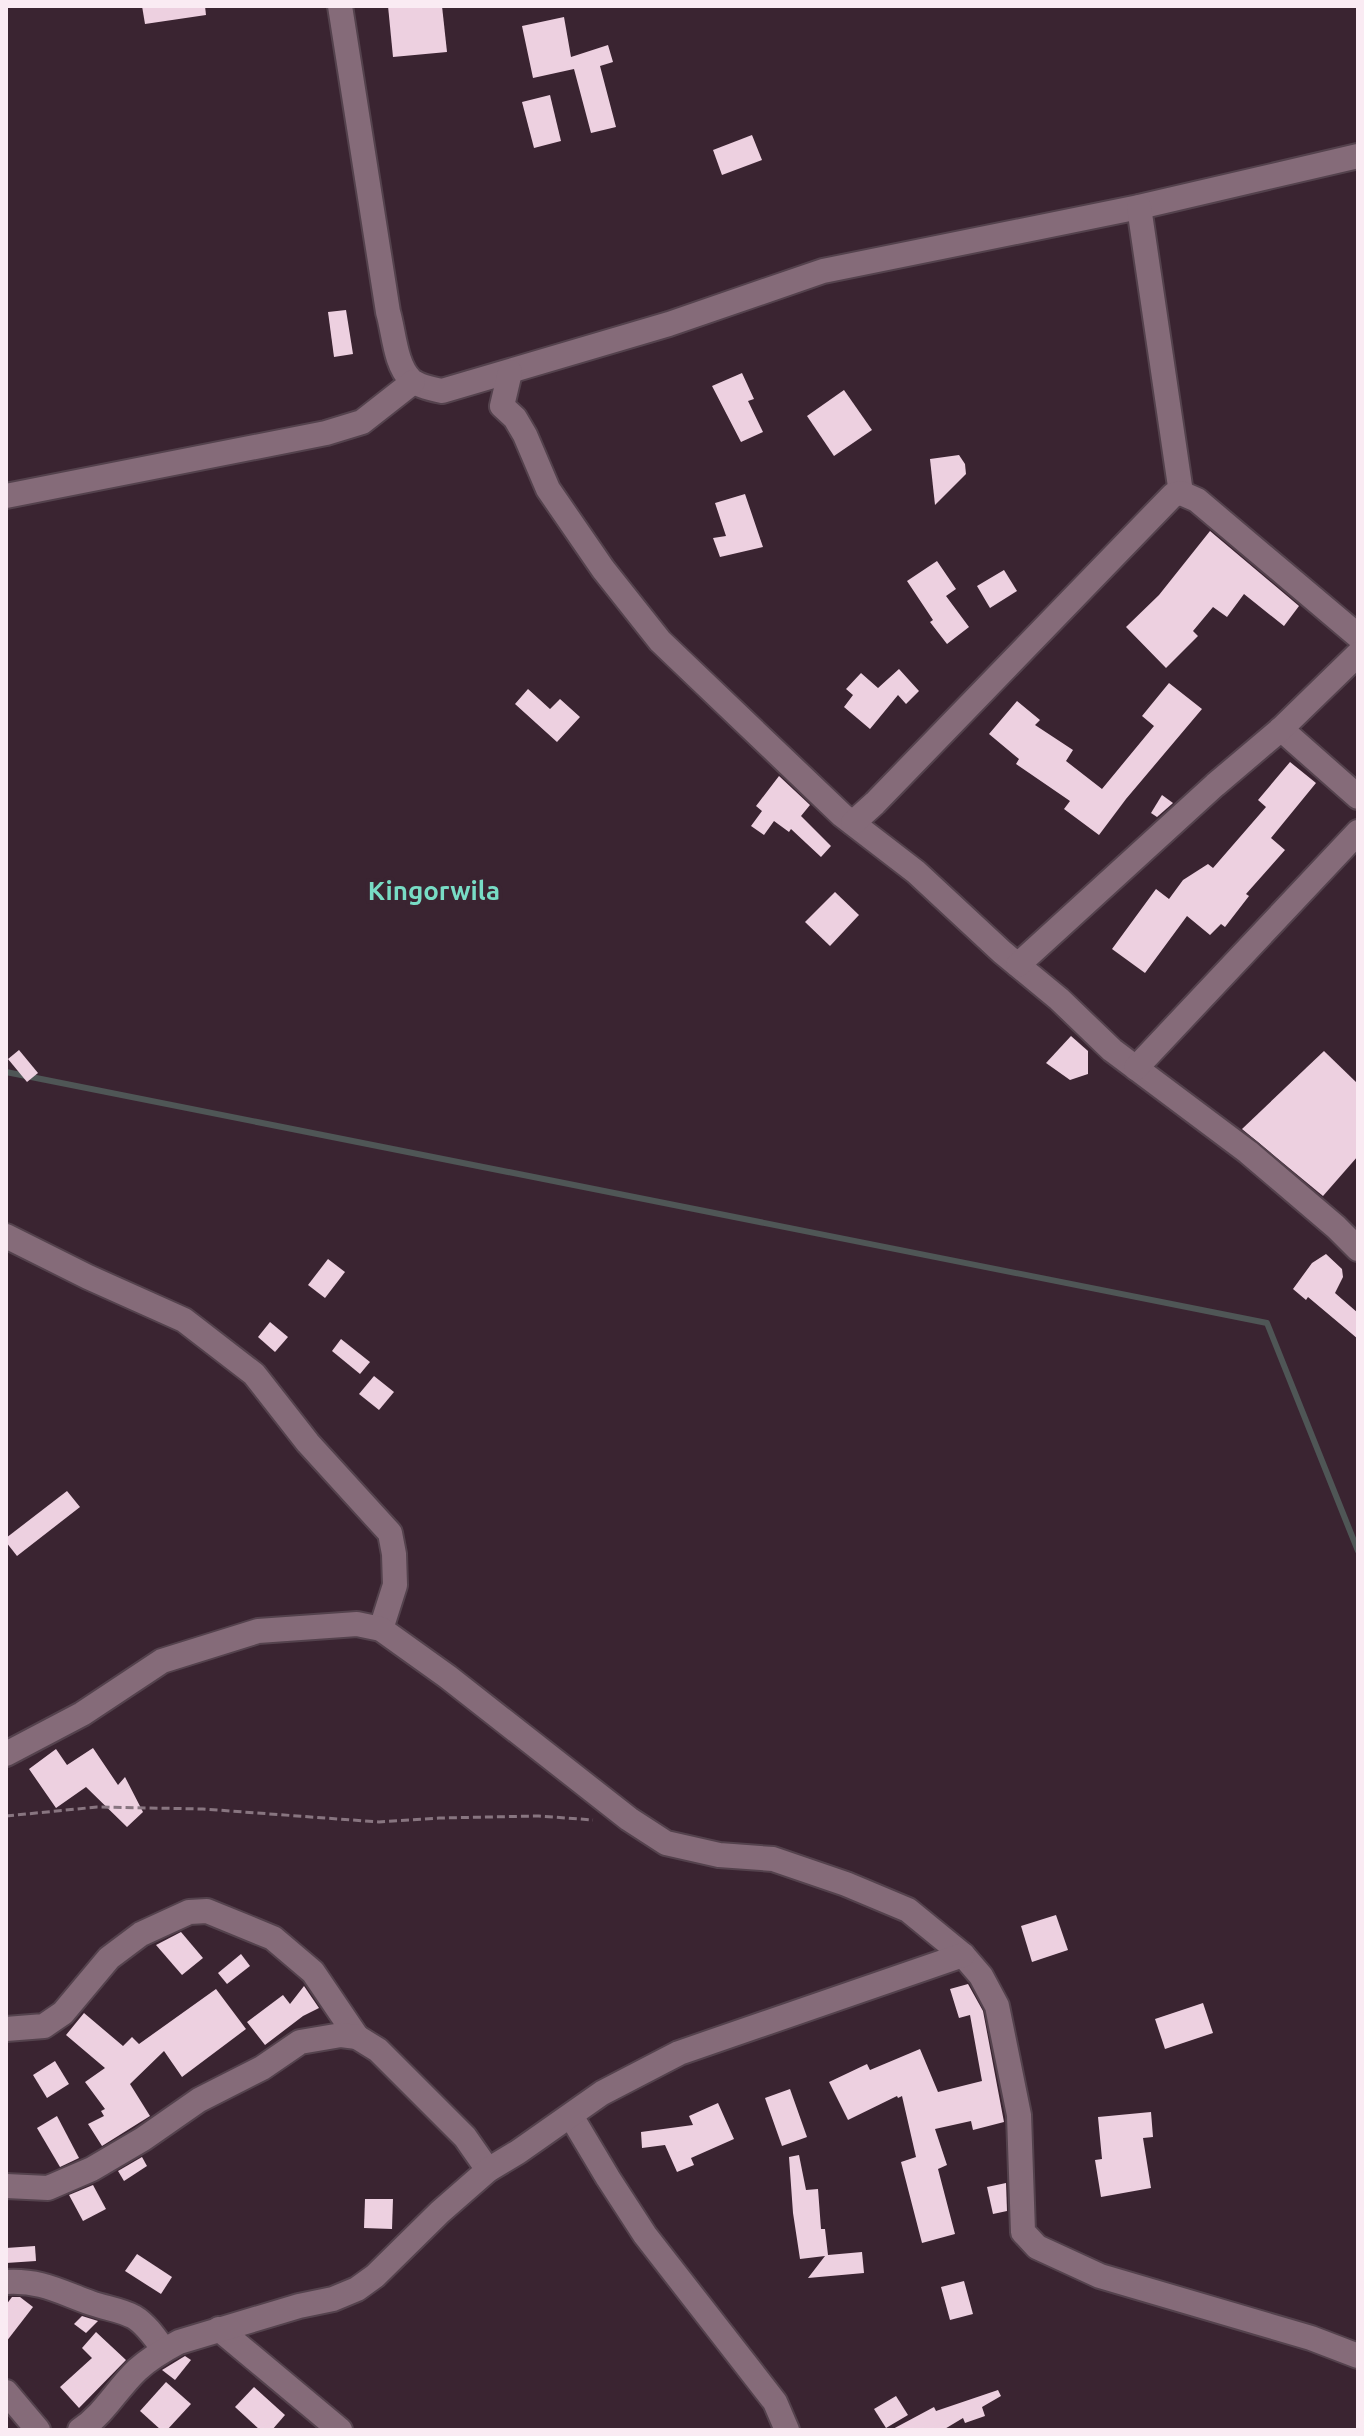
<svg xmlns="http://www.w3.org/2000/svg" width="1364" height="2436" font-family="Ubuntu,sans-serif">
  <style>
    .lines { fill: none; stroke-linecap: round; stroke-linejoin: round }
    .stream { stroke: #4f5656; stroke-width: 6 }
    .building { fill: #edd0e0 }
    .minor-casing { stroke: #54424d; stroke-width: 28 }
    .path { stroke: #887580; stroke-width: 3; stroke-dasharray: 8 4; stroke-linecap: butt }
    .minor { stroke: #856b79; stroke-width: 24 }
    .labels { text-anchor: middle; stroke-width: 8; stroke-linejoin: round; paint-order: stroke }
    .quarter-label { font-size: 26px; font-weight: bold; fill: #78dcc5; stroke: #3a2431 }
  </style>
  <rect width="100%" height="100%" fill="#3a2431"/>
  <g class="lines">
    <path class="stream" d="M6,1072L1267,1323L1358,1551"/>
  </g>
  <g class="building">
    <path d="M142,6H205L206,15L145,24Z"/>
    <path d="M388,6H442L447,52L393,57Z"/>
    <path d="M564,17L571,57L608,45L613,62L600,66L616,127L591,133L574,69L533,78L522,26Z"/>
    <path d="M550,95L561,141L534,148L522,102Z"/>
    <path d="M752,135L762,160L722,175L713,150Z"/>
    <path d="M346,310L353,354L334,357L328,312Z"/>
    <path d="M742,373L754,399L748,401L763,432L741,442L712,386Z"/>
    <path d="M844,390L872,430L834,456L807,416Z"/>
    <path d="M959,455L965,464L966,474L935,505L930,459Z"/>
    <path d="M745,494L763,547L720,557L713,538L726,536L715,503Z"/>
    <path d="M1210,531L1299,606L1284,626L1244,594L1227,617L1213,607L1193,631L1198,636L1166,668L1126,627L1159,595Z"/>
    <path d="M937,561L956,589L946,596L969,627L947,644L930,622L933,620L907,581Z"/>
    <path d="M1004,570L1017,591L990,608L977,586Z"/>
    <path d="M899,669L919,691L906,704L898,695L870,729L844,707L853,695L846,689L861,673L878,688Z"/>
    <path d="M1169,683L1202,709L1126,799L1099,835L1064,809L1070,801L1016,764L1019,759L989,734L1017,701L1040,720L1035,725L1073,750L1066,761L1102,789L1154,726L1142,716Z"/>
    <path d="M528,689L550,709L560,699L580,717L557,742L515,704Z"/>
    <path d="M1290,762L1316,783L1271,838L1285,850L1246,894L1249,896L1225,927L1221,924L1210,935L1187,916L1145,973L1112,949L1156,889L1169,899L1183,880L1208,864L1213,868L1266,807L1258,800Z"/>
    <path d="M779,776L810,805L801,816L831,846L821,857L791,829L789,832L774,821L764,835L751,826L762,811L756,806Z"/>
    <path d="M1162,795L1173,803L1157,817L1151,813Z"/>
    <path d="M835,892L859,915L830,946L805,922Z"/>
    <path d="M1071,1036L1088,1051V1074L1070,1080L1046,1063Z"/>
    <path d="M19,1050L38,1073L27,1082L8,1059Z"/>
    <path d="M1324,1051L1358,1084V1156L1323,1196L1242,1129Z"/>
    <path d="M1326,1254L1342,1269L1343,1277L1335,1293L1358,1313V1339L1308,1297L1306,1300L1293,1289L1312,1263Z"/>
    <path d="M328,1259L345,1272L325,1298L308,1285Z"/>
    <path d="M270,1322L288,1337L275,1352L258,1337Z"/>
    <path d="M341,1339L370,1362L360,1374L332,1351Z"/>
    <path d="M374,1376L394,1392L379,1410L359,1394Z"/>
    <path d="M67,1491L80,1507L17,1556L6,1542V1538Z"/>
    <path d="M93,1748L118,1785L125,1777L143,1812L127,1827L86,1787L56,1808L29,1769L56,1749L67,1765Z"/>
    <path d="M1056,1915L1068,1950L1032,1962L1021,1926Z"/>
    <path d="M181,1932L203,1958L182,1975L156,1945Z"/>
    <path d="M241,1954L250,1966L227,1984L218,1973Z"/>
    <path d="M968,1984L983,2011L1004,2122L973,2130L971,2121L935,2129L947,2165L938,2169L955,2234L922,2243L901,2162L916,2157L902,2096L898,2098L897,2096L848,2120L829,2082L867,2064L870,2070L920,2049L938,2092L982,2081L970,2015L959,2018L950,1989Z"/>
    <path d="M304,1986L319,2008L303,2016L265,2045L247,2022L283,1995L290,2004Z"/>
    <path d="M216,1989L246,2029L182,2077L164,2051L130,2084L150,2116L102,2146L88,2124L104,2116L101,2111L105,2109L85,2082L105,2068L66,2035L84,2013L123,2046L132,2037L139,2044Z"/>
    <path d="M1203,2003L1213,2033L1165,2049L1155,2019Z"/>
    <path d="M55,2061L69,2084L47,2098L33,2075Z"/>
    <path d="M790,2089L807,2137L782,2146L765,2098Z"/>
    <path d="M718,2103L734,2139L691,2158L694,2165L677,2172L665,2145L642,2148L641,2132L693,2125L689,2116Z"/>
    <path d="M1151,2112L1153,2137L1143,2138L1151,2188L1101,2197L1095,2160L1102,2159L1098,2117Z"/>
    <path d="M57,2116L79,2158L60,2167L37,2128Z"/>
    <path d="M799,2155L806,2190L818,2189L821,2229H825L828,2255L862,2252L864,2273L808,2278L825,2256L800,2259L793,2213L789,2157Z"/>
    <path d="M142,2157L147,2166L124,2181L118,2171Z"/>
    <path d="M1006,2183L1007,2211L993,2214L987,2187Z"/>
    <path d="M93,2185L106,2209L83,2221L69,2195Z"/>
    <path d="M365,2199H393L392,2229L364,2228Z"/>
    <path d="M35,2246L36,2261L6,2263V2248Z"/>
    <path d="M137,2254L172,2277L161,2294L125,2271Z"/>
    <path d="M964,2281L973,2314L950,2320L941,2287Z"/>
    <path d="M12,2297H20L33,2307L6,2342V2305Z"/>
    <path d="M82,2316L98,2321L86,2333L74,2324Z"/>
    <path d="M96,2332L126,2360L79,2408L60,2387L92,2358L82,2348Z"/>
    <path d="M185,2356L191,2360L175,2380L162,2370Z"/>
    <path d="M166,2382L191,2404L167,2430H161L140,2411Z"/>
    <path d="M254,2387L285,2415L272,2430H260L235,2407Z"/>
    <path d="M998,2390L1001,2396L982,2407L985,2416L965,2423L963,2418L943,2430H891L934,2407L936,2411Z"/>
    <path d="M896,2396L908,2415L886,2428L874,2409Z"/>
  </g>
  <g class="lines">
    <defs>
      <g id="minor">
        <path d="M340,6L388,312C394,332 395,365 411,380C418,386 432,389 442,391L669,324L823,271L1139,207L1358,156"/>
        <path d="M1139,207L1181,493"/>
        <path d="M510,372L502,406L515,418L525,435L548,489L603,569L660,641L842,815L916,872L1002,952L1059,999L1112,1050L1248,1152L1336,1227L1358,1249"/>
        <path d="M6,496L326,433L362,422L413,382"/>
        <path d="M1281,729L1358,797"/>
        <path d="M853,823L875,803L1173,495L1181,493L1197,500L1358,636"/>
        <path d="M1018,965L1215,785L1281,729L1358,654"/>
        <path d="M1136,1068L1358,832"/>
        <path d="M6,1236L88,1277L184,1320L254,1374L308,1443L390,1533L394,1554L395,1585L381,1629"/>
        <path d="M6,1754L82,1714L162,1661L258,1631L357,1624L381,1629L448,1677L629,1819L666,1843L719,1855L773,1859L846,1884L908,1910L963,1955L981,1976L997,2006L1019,2115L1023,2232L1037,2247L1100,2276L1311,2338L1358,2356"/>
        <path d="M6,2029L44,2026L63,2013L109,1958L141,1934L189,1912L207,1911L273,1938L313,1972L357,2037"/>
        <path d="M571,2116L608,2178L645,2235L775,2402L787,2430"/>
        <path d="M6,2186L48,2188L92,2169L143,2139L199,2100L262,2068L300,2042L341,2035L357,2037L378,2050L465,2137L488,2170"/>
        <path d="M6,2282C41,2280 60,2292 91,2303C105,2308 122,2310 134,2317C146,2324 156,2339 164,2350"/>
        <path d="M219,2329L340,2430"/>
        <path d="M6,2392L38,2430"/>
        <path d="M80,2430C104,2414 117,2389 137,2370C149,2359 164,2350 179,2342L299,2306L333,2299L357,2289L375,2276L440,2212L488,2170L518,2152L602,2093L679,2053L963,1955"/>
      </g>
    </defs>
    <use href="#minor" class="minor-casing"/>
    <path class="path" d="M6,1816L97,1807L203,1809L379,1822L439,1818L539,1816L593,1820"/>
    <use href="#minor" class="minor"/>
  </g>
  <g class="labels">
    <g class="quarter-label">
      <text x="434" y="900">Kingorwila</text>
    </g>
  </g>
  <rect width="1364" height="2436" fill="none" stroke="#faebf3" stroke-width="16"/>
</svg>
